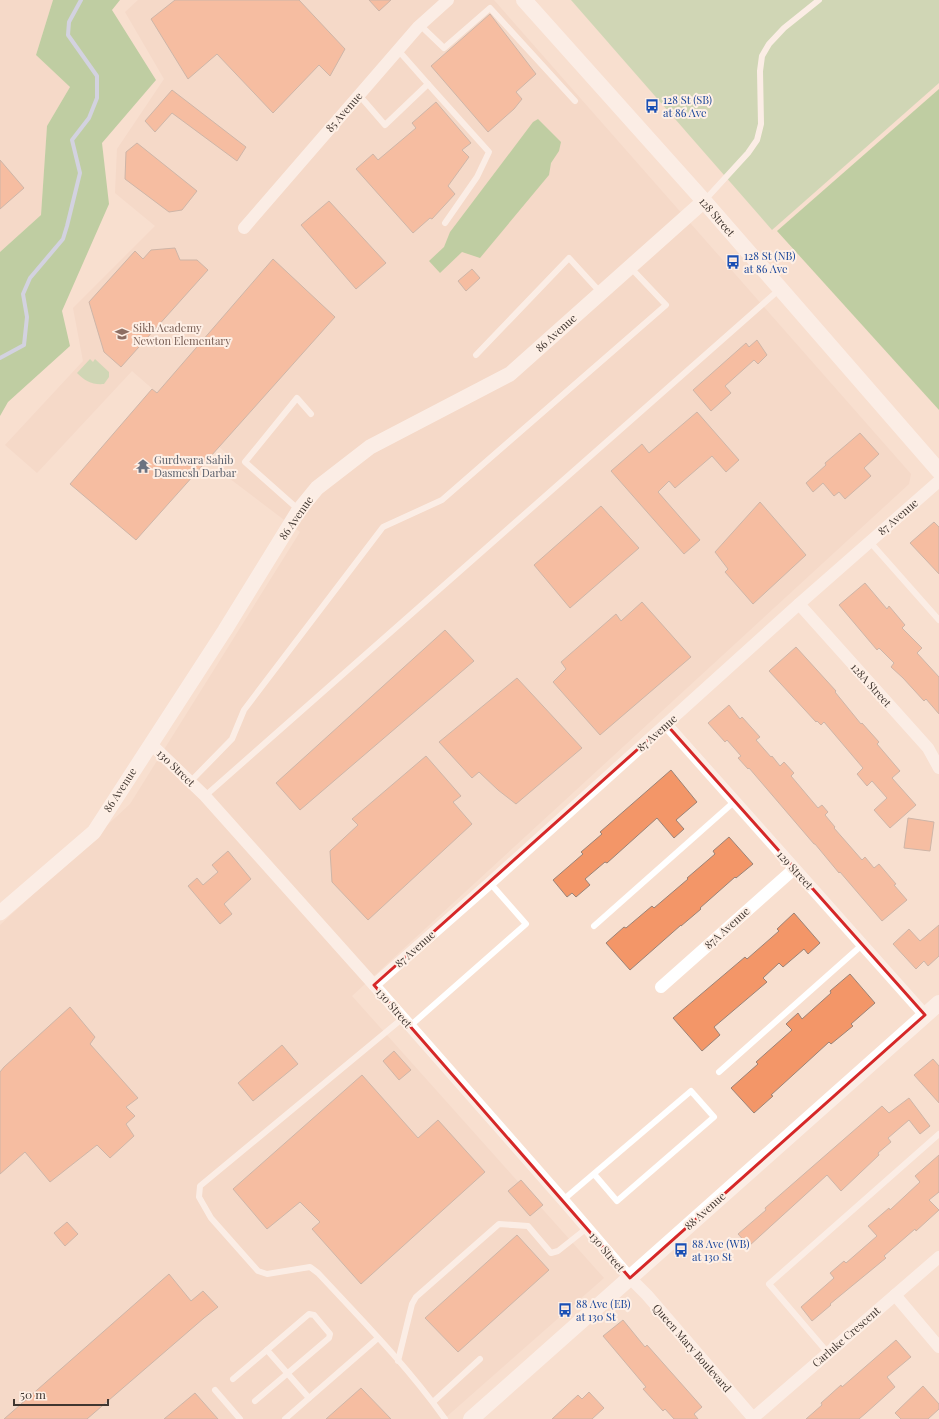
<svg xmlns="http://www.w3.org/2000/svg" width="939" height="1419" font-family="'Playfair Display',serif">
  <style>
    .built { fill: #f1d2be }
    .green { fill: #a0cd95 }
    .forest { fill: #7ab96a }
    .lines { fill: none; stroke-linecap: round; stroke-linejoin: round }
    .stream { stroke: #a6c3f4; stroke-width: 4 }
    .building { fill: #f39668; stroke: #9b8377 }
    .service { stroke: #fff; stroke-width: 6 }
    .minor { stroke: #fff; stroke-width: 12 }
    .tertiary { stroke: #fff; stroke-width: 15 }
    .secondary { stroke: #fff; stroke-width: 16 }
    .marked { fill: none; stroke: #d62828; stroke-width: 3; stroke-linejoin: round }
    .labels { text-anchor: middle; stroke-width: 4; stroke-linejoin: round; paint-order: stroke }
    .transit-label { font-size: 11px; fill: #164399; stroke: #feefe5; text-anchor: start }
    .street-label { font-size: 11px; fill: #403630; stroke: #feefe5 }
    .education-label { font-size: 11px; fill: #785e54; stroke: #feefe5; text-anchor: start }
    .worship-label { font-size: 11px; fill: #5b616d; stroke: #feefe5; text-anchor: start }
  </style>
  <rect width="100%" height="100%" fill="#f8dfcf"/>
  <g class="built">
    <path d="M0,0H53L36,55L70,87L47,126L41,215L1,251L0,267Z"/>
    <path d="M138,0H494L911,474L909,484L352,996L604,1278L444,1419H0V925L130,804L300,532L221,472L232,458L132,371L37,473L5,445L83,361L73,308L155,226L115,193L117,149L164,79L125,12Z"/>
  </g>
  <g class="green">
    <path d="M571,0H939V83L772,230Z"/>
    <path d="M90,359L93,362L95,359L109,372V377L104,384C92,385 85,381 77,373Z"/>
  </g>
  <g class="forest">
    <path d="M53,0H120L112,10L156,80L102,143L109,204L62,311L70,346L8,402L0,416V252L41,215L47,126L70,87L36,55Z"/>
    <path d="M939,89V410L777,231Z"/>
    <path d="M538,119L561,142L559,151L551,163L549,175L480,258L462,252L440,273L429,261L444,247L450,232L533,122Z"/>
  </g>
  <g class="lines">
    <path class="stream" d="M0,358L24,345L27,317L23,294L30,278L63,239L67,226L80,173L72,140L89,118L97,98V76L68,35L69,22L81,0"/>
  </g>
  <g class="building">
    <path d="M175,0H299L345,49L330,76L319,65L273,113L217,54L188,79L151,19Z"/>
    <path d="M369,0H391L379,11Z"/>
    <path d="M490,14L536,74L516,92L522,99L514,109L488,132L431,66Z"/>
    <path d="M172,90L246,147L237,161L172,113L155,132L145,121Z"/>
    <path d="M436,102L471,143L462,150L469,157L448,186L455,194L432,219L430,218L413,233L356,169L373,154L378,160L416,128L412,123Z"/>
    <path d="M137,143L197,191L182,210L169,212L125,179L126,152Z"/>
    <path d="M0,160L24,188L0,209Z"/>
    <path d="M329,201L386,263L356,289L301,225Z"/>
    <path d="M175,248L180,260H197L208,270L121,367L104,352L89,302L135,251L143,259L151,250Z"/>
    <path d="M273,259L335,317L136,540L70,484L152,389L157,393Z"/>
    <path d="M472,269L480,278L466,291L458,281Z"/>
    <path d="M757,340L767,355L758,364L754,360L725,386L731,393L711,411L693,390L746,343L749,347Z"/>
    <path d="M697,412L739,460L726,472L712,456L675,488L669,481L658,492L700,540L684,554L611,471L642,444L649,453Z"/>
    <path d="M860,433L879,454L864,468L871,476L845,499L839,492L834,496L823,483L813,492L806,483L826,465L825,463Z"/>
    <path d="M760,502L806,555L753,604L725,572L728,569L715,552Z"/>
    <path d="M601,506L639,548L570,608L534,565Z"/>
    <path d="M934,522L939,527V574L910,543Z"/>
    <path d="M865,583L887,609L889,606L905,625L902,628L922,648L917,653L939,677V714L926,699L924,701L903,678L891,667L894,663L879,648L877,650L839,605Z"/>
    <path d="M642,602L691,657L600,735L553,682L566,669L561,662L616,614L621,621Z"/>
    <path d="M445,630L474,661L300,810L276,783Z"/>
    <path d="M796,647L836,691L835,692L861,724L862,723L879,742L877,744L900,771L892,778L916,805L890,828L874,810L887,798L872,781L867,786L857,774L863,768L824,722L821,725L817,721L816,722L769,671Z"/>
    <path d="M517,678L582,748L516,804L498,790L479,772L472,778L439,742Z"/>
    <path d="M729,705L740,719L742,717L760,737L756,740L771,757L772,756L780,766L784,762L794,773L791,776L818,808L822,805L828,812L825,815L835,827L834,828L862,860L865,857L874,868L879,864L896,884L894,885L907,900L882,921L840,872L839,873L815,844H814L749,768L748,769L738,758L741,756L727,740L725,742L708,723Z"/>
    <path d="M426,756L461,796L453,802L472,824L368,920L332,882L330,851L358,825L352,819Z"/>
    <path d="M671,770L697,802L676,820L684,829L674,838L657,818L607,863L605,862L585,879L590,885L576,897L572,893L567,897L553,880L583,854L581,852L602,834L600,832Z"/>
    <path d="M908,818L934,822L930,851L904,848Z"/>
    <path d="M729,837L753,864L736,878L735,877L700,908L701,909L681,926V925L630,970L606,943L624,927L626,928L652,906L654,908L688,879L687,878L715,854L713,851Z"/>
    <path d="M228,851L251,879L224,904L232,914L220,924L188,886L197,878L203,885L218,872L212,865Z"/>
    <path d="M794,913L820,943L808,954L804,949L783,967L779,963L763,978L767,982L714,1027L720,1035L702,1051L673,1018L745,957L747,959L779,931L777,929Z"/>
    <path d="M939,925V956L928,966L924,961L916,969L893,944L909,929L920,941Z"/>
    <path d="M850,974L875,1003L851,1024L853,1026L831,1044L829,1042L805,1064L771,1095L773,1096L754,1113L731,1088L758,1064L756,1062L792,1030L786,1024L798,1013L802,1019L831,993L830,991Z"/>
    <path d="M70,1007L95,1037L90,1044L138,1098L126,1107L135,1116L126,1124L134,1136L110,1158L97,1145L50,1182L25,1152L0,1174V1072L4,1067Z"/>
    <path d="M282,1045L298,1064L253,1101L238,1083Z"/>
    <path d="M394,1051L411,1070L399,1080L383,1061Z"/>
    <path d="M933,1059L939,1066V1103L914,1075Z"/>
    <path d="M362,1075L418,1138L438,1120L485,1172L361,1284L312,1229L320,1222L300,1202L267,1229L233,1189Z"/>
    <path d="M909,1098L930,1126L920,1134L909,1120L888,1138L891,1142L878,1153L879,1155L841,1191L827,1175L749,1246L738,1234L766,1210L765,1208L882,1106L889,1113Z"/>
    <path d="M939,1155V1192L929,1200L939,1210L916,1231L915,1229L884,1256L886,1258L830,1304L831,1305L812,1321L801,1307L834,1278L830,1273L844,1261L846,1263L877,1236L868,1226L889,1208L890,1210L920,1182L915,1176Z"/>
    <path d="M521,1180L543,1205L530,1216L508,1191Z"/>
    <path d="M67,1222L78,1234L65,1246L54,1233Z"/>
    <path d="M517,1235L549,1270L458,1352L425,1318Z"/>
    <path d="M169,1274L191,1301L203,1291L218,1307L204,1318L87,1419H4Z"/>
    <path d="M623,1320L645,1347L647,1345L702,1407L694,1414L698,1419H674L665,1409L663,1411L643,1389L646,1387L603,1336Z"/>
    <path d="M896,1340L911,1357L887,1377L895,1387L866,1413L859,1419H806L822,1405L821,1403L841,1385L842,1387Z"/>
    <path d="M923,1386L939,1404V1409L928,1419H901L895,1413Z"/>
    <path d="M361,1388L391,1419H326Z"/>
    <path d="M589,1392L604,1408L592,1419H552L578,1395L582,1399Z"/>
    <path d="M195,1393L218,1419H164Z"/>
  </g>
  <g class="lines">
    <g class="service">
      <path d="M420,25L444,48L490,8L575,101"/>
      <path d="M428,84L489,152L477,177L445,223"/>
      <path d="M359,95L385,125L428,84L398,50"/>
      <path d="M705,200L748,153L757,140L761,124L760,71L762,56L769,44L784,28L819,0"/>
      <path d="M476,355L569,258L601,293"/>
      <path d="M299,510L245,462L297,398L311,414"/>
      <path d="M870,542L939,620"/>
      <path d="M190,782L232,739L244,710L383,527L442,500L666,305L630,267"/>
      <path d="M205,796L780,289"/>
      <path d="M594,926L735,801"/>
      <path d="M403,1018L200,1186L199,1197L211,1218L258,1271L267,1274L310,1267L318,1273C362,1320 408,1367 445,1419"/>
      <path d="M410,1026L526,924L490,883"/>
      <path d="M719,1072L862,945"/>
      <path d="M563,1200L691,1091L714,1117L617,1201L594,1174"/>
      <path d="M828,1353L769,1284L939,1134"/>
      <path d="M398,1361L412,1304L416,1297L499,1224L528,1226L551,1253L558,1251L587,1228"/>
      <path d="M233,1379L267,1350"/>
      <path d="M215,1390L240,1419"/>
      <path d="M255,1401L329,1338L330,1334L314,1315L309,1314L267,1350L309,1398"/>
      <path d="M433,1402L480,1359"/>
      <path d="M285,1419L378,1338"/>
    </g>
    <g class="minor">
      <path d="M244,228L418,27L448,0"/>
      <path d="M799,604L928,748L939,768"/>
      <path d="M666,724L925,1015"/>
      <path d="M151,744L205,796L374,985L563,1200L630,1278L647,1295L754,1419"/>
      <path d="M374,985L490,883L799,604L939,481"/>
      <path d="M661,987L794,869"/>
      <path d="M895,1295L939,1347"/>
      <path d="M753,1418L939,1257"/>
    </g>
    <path class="tertiary" d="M0,913L94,832L225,630L299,510L317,488L370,447L510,374L704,201"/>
    <g class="secondary">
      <path d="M524,0L704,201L939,471"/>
      <path d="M471,1419L939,1003"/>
    </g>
  </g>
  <path d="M0 0H939V1419H0ZM666,724L925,1015L630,1278L374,985Z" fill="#f8dfcf" fill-opacity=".55" fill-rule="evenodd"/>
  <path class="marked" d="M666,724L925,1015L630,1278L374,985Z"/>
  <defs>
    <symbol id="bus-bare" viewBox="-9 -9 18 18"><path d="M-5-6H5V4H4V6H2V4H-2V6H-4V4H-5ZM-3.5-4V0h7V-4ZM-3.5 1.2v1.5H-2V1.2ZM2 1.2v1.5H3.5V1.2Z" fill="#1a4fb4" stroke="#feefe5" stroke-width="2.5" paint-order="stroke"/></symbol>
    <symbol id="school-bare" viewBox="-9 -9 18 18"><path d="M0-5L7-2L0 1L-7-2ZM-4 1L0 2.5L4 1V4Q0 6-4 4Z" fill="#8d6e63" stroke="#feefe5" stroke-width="2.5" paint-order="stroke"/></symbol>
    <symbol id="temple-bare" viewBox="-9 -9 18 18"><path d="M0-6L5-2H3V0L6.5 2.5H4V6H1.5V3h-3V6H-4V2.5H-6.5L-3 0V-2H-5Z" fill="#6b7280" stroke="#feefe5" stroke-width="2.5" paint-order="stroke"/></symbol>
  </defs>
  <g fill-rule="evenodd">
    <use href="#bus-bare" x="642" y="96" width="20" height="20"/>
    <use href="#bus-bare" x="723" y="252" width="20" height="20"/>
    <use href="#school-bare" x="112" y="324" width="20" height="20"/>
    <use href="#temple-bare" x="133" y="456" width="20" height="20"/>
    <use href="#bus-bare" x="671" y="1240" width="20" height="20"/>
    <use href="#bus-bare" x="555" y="1300" width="20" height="20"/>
  </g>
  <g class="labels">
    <g class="transit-label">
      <text x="663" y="104">128 St (SB)<tspan x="663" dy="13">at 86 Ave</tspan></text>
      <text x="744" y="260">128 St (NB)<tspan x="744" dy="13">at 86 Ave</tspan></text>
      <text x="692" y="1248">88 Ave (WB)<tspan x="692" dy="13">at 130 St</tspan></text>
      <text x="576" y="1308">88 Ave (EB)<tspan x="576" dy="13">at 130 St</tspan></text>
    </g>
    <g class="street-label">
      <text transform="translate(344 112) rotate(-49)" y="4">85 Avenue</text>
      <text transform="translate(717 217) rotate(49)" y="4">128 Street</text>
      <text transform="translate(556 333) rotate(-42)" y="4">86 Avenue</text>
      <text transform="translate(898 517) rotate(-41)" y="4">87 Avenue</text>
      <text transform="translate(296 518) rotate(-55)" y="4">86 Avenue</text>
      <text transform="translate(871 685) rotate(48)" y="4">128A Street</text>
      <text transform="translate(657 733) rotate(-42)" y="4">87 Avenue</text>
      <text transform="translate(176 768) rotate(44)" y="4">130 Street</text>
      <text transform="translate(120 790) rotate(-57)" y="4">86 Avenue</text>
      <text transform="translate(795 870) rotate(48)" y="4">129 Street</text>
      <text transform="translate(727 928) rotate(-42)" y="4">87A Avenue</text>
      <text transform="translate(415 949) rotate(-42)" y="4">87 Avenue</text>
      <text transform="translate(394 1008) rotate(49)" y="4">130 Street</text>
      <text transform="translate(705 1211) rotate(-42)" y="4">88 Avenue</text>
      <text transform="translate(607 1252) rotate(50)" y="4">130 Street</text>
      <text transform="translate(846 1337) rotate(-41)" y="4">Carluke Crescent</text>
      <text transform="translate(692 1348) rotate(49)" y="4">Queen Mary Boulevard</text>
    </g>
    <g class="education-label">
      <text x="133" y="332">Sikh Academy<tspan x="133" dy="13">Newton Elementary</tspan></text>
    </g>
    <g class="worship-label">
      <text x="154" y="464">Gurdwara Sahib<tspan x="154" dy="13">Dasmesh Darbar</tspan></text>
    </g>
  </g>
  <path d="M14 1399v6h94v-6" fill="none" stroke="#403630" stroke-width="2"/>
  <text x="20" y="1399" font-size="12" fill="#403630" stroke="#feefe5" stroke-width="3" paint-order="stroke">50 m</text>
</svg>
